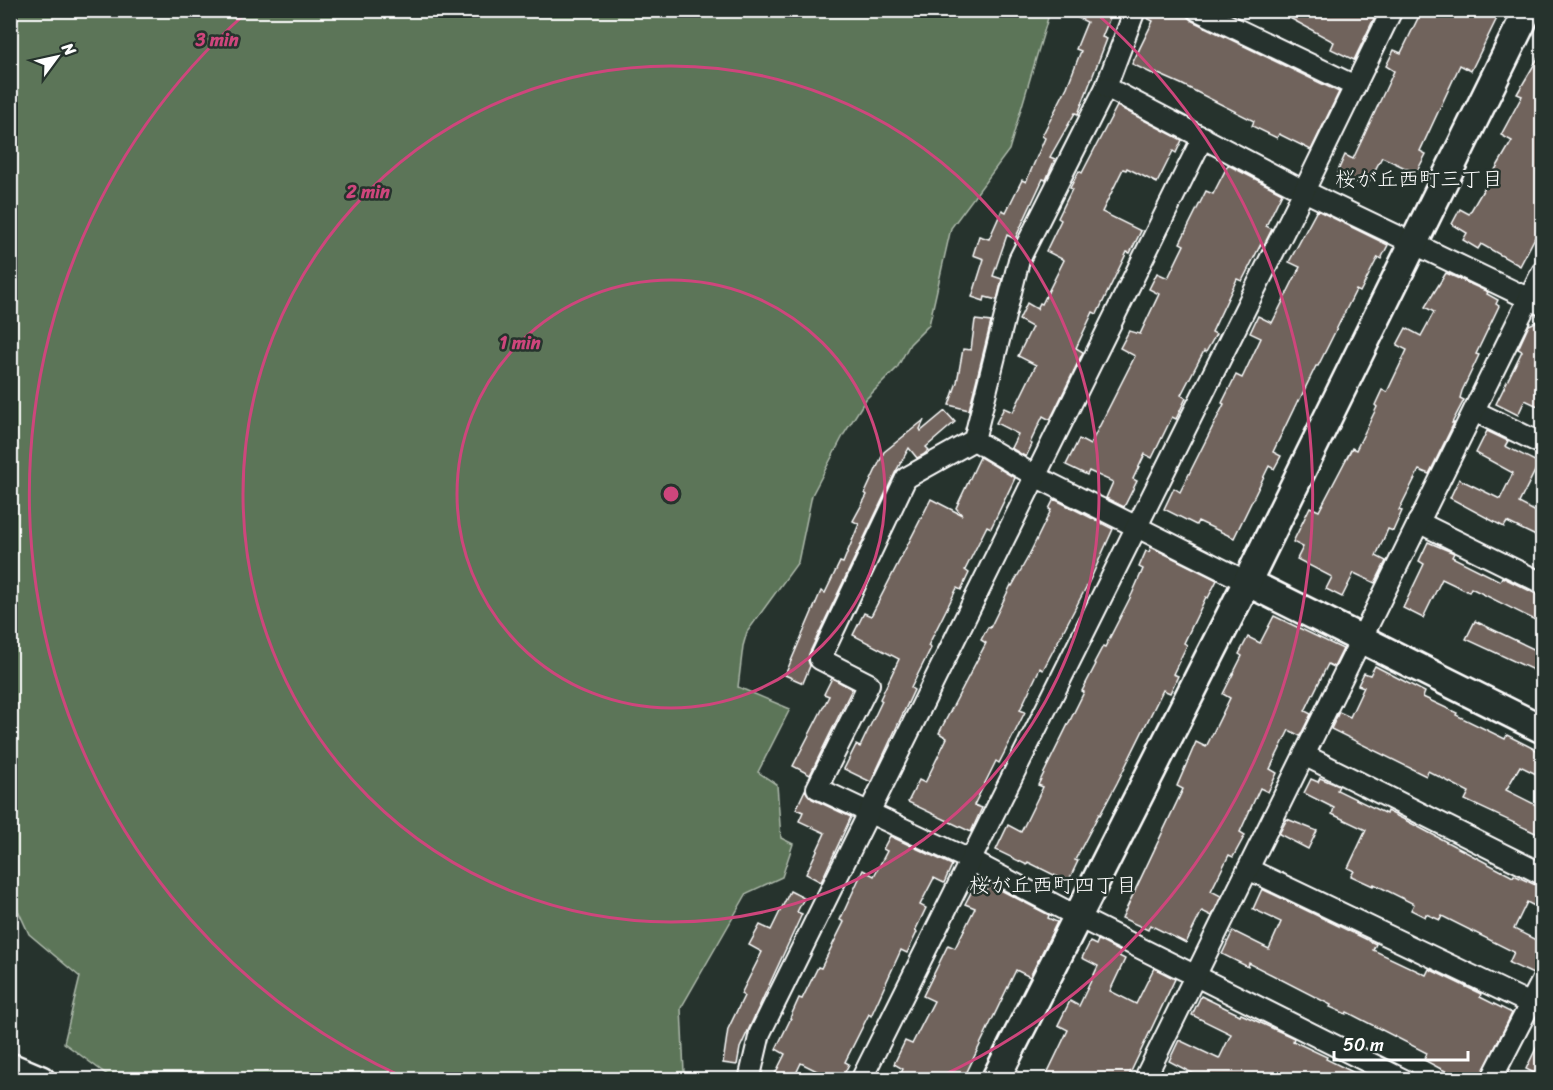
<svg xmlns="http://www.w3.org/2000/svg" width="1553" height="1090" font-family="Sriracha,'Klee One',sans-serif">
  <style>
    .green { fill: #5c7459; stroke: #aebaac; stroke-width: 1.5 }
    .building { fill: #6f635b; stroke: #fff; stroke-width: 1.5 }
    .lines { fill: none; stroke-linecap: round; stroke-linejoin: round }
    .street-casing { stroke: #fff; stroke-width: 24 }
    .secondary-casing { stroke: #fff; stroke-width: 32 }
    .street { stroke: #26332d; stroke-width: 20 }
    .secondary { stroke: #26332d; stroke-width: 27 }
    .ring { fill: none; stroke: #ce467c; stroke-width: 3 }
    .labels { text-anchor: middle; stroke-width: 5; stroke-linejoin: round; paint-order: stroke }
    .neighbourhood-label { font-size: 21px; fill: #fff; stroke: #26332d }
    .centre { fill: #ce467c; stroke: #26332d; stroke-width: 3 }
    .ring-label { font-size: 18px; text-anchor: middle; font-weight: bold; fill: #ce467c; stroke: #26332d; stroke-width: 5; stroke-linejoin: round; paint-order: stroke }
  </style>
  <rect width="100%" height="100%" fill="#26332d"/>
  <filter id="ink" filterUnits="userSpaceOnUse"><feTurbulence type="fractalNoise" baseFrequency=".0167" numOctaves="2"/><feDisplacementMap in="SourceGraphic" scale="12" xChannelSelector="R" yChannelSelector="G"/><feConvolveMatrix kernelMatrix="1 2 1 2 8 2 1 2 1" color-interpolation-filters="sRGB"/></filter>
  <g filter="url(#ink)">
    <path class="green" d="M11,10L1050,11L1009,150L951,228L929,325L910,344L897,368L866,399L844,434L812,495L798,562L747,632L743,646L738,687L790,709L758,772L777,785L781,838L793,844L782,877L747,893L681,1008L684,1072L687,1079H113L64,1043L80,977L29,934L11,895Z"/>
    <g class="building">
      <path d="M1062,10H1113L1102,37L1107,39L1078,114L1075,113L1050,157L1055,159L1046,180L1043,179L1015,239L1007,235L993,276L1002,279L997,300L985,297L984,301L972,297L984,259L973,255L979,236L989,239L1002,210L1006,212L1022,180L1026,182L1045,138L1042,136L1067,87L1081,51L1076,49L1087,22Z"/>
      <path d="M1147,10H1178L1186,15L1192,21L1339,92L1311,150L1279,134L1277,138L1252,126L1254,121L1181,84L1156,73L1155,75L1132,64L1153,21L1145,17Z"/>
      <path d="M1275,10H1378L1354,60L1331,49L1334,42Z"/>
      <path d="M1422,10H1501L1471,71L1460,65L1420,151L1426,154L1416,173L1382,157L1366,187L1337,173L1345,155L1353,159L1394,71L1386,66L1394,50L1401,53Z"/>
      <path d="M1542,51V224L1520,266L1481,244L1478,249L1463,240L1467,233L1452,224L1460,209L1469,214L1512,141L1501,135L1522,96L1517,94Z"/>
      <path d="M1117,106L1182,140L1176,153L1173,151L1157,183L1127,168L1126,170L1123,169L1102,212L1141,231L1130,253L1127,252L1097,314L1093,312L1076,348L1083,352L1050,420L1043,416L1030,443L1032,444L1026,457L1011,448L1018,434L996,423L1004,408L1013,412L1036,365L1018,356L1032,327L1019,320L1027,303L1037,309L1040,303L1042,304L1064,260L1046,251L1061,220L1058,218L1072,189L1070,188L1079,171L1082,173Z"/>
      <path d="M1228,165L1282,193L1266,226L1272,229L1264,245L1261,244L1242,281L1237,279L1212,332L1216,334L1206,352L1204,351L1181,395L1186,398L1176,419L1172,417L1152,458L1145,454L1133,479L1137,481L1124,507L1106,498L1113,482L1089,471L1087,475L1066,465L1079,439L1090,445L1135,356L1120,348L1129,331L1140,334L1159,294L1149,289L1157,273L1168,278L1184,245L1180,243L1206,191L1213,194Z"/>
      <path d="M1317,210L1388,245L1381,259L1378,257L1360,292L1356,290L1318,366H1316L1299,401L1298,400L1273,452L1281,456L1274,469L1269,466L1234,538L1198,521L1196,525L1164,509L1174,488L1180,492L1224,404L1222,403L1236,375L1242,378L1261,338L1250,333L1258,316L1272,323L1300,267L1289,262Z"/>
      <path d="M1446,273L1488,292L1487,294L1498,300L1496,304L1499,306L1476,354L1479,355L1462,391L1460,398L1464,400L1452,423H1454L1429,474L1419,470L1399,510L1402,511L1393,531L1388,529L1376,556L1386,561L1375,583L1354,573L1342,597L1326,589L1332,577L1297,559L1303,547L1293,542L1310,507L1319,511L1352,448L1356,450L1377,407L1375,405L1382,390L1387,392L1407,350L1397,345L1406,328L1421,336L1434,312L1425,307Z"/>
      <path d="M1542,319V408L1525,400L1518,415L1496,404L1522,351L1518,349L1529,325Z"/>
      <path d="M975,320L991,322L969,410L949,405L957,382L963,349L971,350Z"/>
      <path d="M945,411L955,422L926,447L929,450L923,455L917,458L909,448L895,473L809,654L808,660L810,666L803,683L785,675L821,591L825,593L840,562L843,563L859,524L853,521L867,495L865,493L884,452L924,420L920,429L921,431Z"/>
      <path d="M1487,431L1508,441L1505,446L1539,463L1519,503L1542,515V539L1507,522L1504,527L1450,498L1459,479L1500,499L1513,473L1476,453Z"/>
      <path d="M980,457L1015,478L991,528L987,526L965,570L969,573L961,590L957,588L928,646L931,648L911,688L914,690L871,782L844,769L856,745L860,747L882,701L880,699L899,659L853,635L864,613L871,616L931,499L962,515L956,508Z"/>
      <path d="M1054,499L1113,529L1092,576L1043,670L1040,668L1020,710L1025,712L1014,734L999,763L996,761L974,805L982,808L971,832L908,802L919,780L925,783L947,738L939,733L986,643L981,640L988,627L990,628L1011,585L1012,586L1027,559L1051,510L1049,509Z"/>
      <path d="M1428,542L1454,553L1452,557L1500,581L1502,577L1542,597V609L1537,621L1471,588L1469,592L1442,579L1423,618L1403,608L1424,564L1419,561Z"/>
      <path d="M1151,547L1217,580L1208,598L1206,597L1184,643L1187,645L1173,674L1178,676L1170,693L1163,690L1117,783L1100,815L1099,814L1075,860L1078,861L1068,882L1028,862L1027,865L996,850L1008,825L1021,832L1043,787L1038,785L1084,692L1082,691L1096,664L1094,663L1103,646L1105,647L1132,594L1143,569L1139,567L1146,551L1149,552Z"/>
      <path d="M1274,616L1343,649L1334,667L1328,664L1305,711L1311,714L1300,736L1289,730L1270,769L1277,773L1268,792L1260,788L1240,832L1245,835L1233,857L1229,855L1211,891L1221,896L1212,916L1202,911L1186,943L1150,925L1148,930L1122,918L1183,789L1177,786L1196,742L1206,747L1230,698L1223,694L1242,656L1239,654L1248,637L1260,643Z"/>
      <path d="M1475,621L1542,653V674L1466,639Z"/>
      <path d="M1375,666L1425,692L1423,697L1457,713L1456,715L1505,739L1507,735L1542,753V777L1520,766L1506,790L1542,808V836L1465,800L1469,792L1428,771L1426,776L1331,729L1339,712L1350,717L1364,687L1358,685L1364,673L1370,675Z"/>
      <path d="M832,678L852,689L810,775L793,766L829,696L824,694Z"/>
      <path d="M1320,778L1339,786L1337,790L1386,814L1387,811L1405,820L1513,877L1514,875L1542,888V910L1527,902L1514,929L1542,943V954L1533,974L1509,963L1514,952L1442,916L1440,920L1426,914L1425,917L1411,910L1414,904L1374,884L1373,886L1351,876L1354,871L1348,868L1366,830L1332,814L1334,808L1304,793L1311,779L1318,782Z"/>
      <path d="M805,790L812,799L851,817L821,882L806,874L825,833L799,821L803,812L796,809Z"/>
      <path d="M1287,819L1317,831L1308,849L1279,834Z"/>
      <path d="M890,836L952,865L944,883L934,878L920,905L926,908L915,931L917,932L907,953L901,950L871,1016L869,1014L845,1062L849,1064L841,1080H835L801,1063L793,1080H772L785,1054L776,1049L791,1018H790L799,998L802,999L818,967L821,968L844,922L840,920L863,870L874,876L887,851L883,849Z"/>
      <path d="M989,884L1049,915L1048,918L1057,922L1030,977L1016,970L963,1080H898L903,1069L894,1064L905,1041L912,1044L934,1001L923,996L948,945L955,948L975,908L965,904L975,885L986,890Z"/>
      <path d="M1262,889L1376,944L1373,950L1426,975L1429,969L1481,994L1480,997L1512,1013L1479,1080H1466L1441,1069L1424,1060L1427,1053L1347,1012L1346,1014L1330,1007L1331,1005L1249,963L1248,967L1222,954L1233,931L1269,949L1281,922L1253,909Z"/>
      <path d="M790,891L804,898L797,912L802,914L740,1048L737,1065L723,1063L728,1029L744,996L741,994L762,952L749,945L760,925L771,930Z"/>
      <path d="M1098,940L1121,952L1119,956L1125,959L1110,991L1136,1004L1154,968L1175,979L1127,1080H1044L1068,1030L1058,1025L1070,1001L1079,1006L1098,966L1082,958L1090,942L1096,945Z"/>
      <path d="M1201,996L1240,1015L1241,1014L1274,1029L1294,1038L1293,1041L1327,1057L1326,1059L1369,1080H1205L1169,1061L1179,1040L1219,1059L1231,1034L1192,1015Z"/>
      <path d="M1542,1036V1077L1526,1069Z"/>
    </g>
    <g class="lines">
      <defs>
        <g id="street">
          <path d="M1135,10L1106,87L1019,260L974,440L906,478L820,659L869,684L817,788L970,860L1078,917L1404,1080"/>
          <path d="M1197,10L1355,86"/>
          <path d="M1106,87L1304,191L1542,305"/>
          <path d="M1474,411L1542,444"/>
          <path d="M974,440L1035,476L1247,582"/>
          <path d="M1418,522L1542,583"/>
          <path d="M1304,755L1542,874"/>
          <path d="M1248,869L1531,1004"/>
          <path d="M749,1080L760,1033L1203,137"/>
          <path d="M861,1080L1304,191L1392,10"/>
          <path d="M1144,1080L1542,272"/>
          <path d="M1491,1080L1542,981"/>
        </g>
        <g id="secondary">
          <path d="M1247,582L1542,729"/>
          <path d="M10,1067L41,1080"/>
          <path d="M995,1080L1247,582L1528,10"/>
        </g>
      </defs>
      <use href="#street" class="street-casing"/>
      <use href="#secondary" class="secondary-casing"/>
      <use href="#street" class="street"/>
      <use href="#secondary" class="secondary"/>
    </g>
  </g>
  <g class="ring">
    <circle cx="671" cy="494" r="214"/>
    <circle cx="671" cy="494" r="428"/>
    <path d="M405 1078A642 642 0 0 1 246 13M1096 13A642 642 0 0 1 937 1078"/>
  </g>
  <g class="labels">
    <g class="neighbourhood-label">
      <text x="1419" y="186">桜が丘西町三丁目</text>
      <text x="1053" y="892">桜が丘西町四丁目</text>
    </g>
  </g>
  <circle cx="671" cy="494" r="9" class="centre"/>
  <g class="ring-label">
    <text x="217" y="46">3 min</text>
    <text x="368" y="198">2 min</text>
    <text x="520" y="349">1 min</text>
  </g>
  <rect width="1553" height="1090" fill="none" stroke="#26332d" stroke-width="36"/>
  <rect x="18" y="18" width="1517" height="1054" fill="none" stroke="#fff" stroke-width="2" filter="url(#ink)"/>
  <g transform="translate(57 57) rotate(57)" stroke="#26332d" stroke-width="4.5" paint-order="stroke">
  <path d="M0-4.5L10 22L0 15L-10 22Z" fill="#ffffff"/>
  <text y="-9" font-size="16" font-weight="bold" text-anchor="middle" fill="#ffffff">N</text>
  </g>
  <path d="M1334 1051v9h134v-9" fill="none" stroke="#ffffff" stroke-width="3"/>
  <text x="1343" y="1051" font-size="18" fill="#ffffff" stroke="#26332d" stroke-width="4.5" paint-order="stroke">50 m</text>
</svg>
